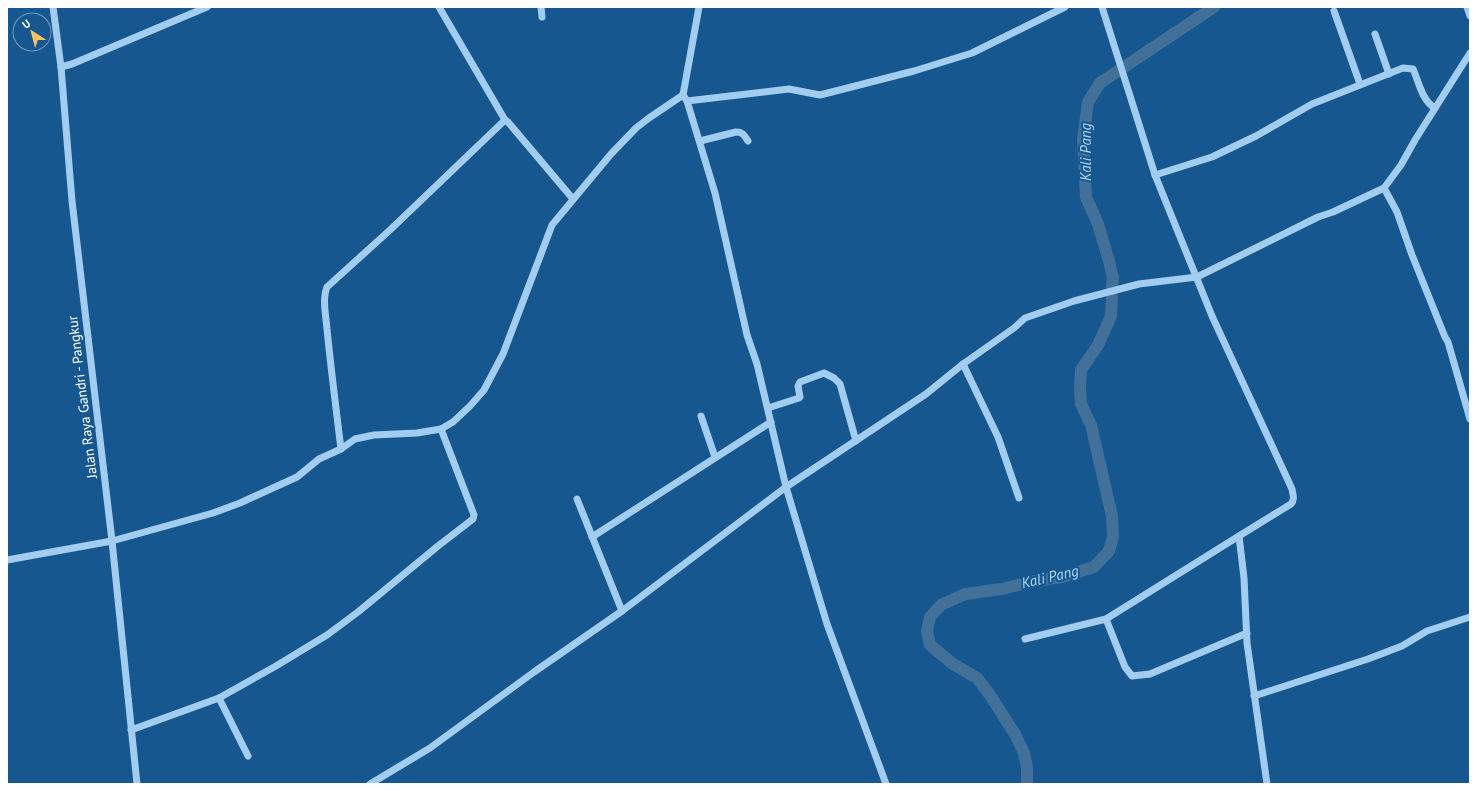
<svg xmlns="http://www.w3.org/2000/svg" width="1477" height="791" font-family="'PT Sans',sans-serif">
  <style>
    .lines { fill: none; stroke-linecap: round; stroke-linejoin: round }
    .river { stroke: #427099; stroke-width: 12 }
    .minor { stroke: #a3cdf0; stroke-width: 7 }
    .labels { text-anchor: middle; stroke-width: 4; stroke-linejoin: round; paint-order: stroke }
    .street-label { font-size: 14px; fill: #fff; stroke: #165790 }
    .water-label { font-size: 15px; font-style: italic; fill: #afd7f7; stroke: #165790 }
  </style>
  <rect width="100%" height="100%" fill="#165790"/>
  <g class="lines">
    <g class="river">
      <path d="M1112,286L1113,278L1109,261L1098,224L1086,197L1083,140L1088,102L1100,83L1214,7"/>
      <path d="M1027,784V767L1024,753L1016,736L990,695L977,678L953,664L930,645L927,631L930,617L941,605L965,594L1002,589L1030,582L1062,577L1094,567L1109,551L1113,537L1112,516L1091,425L1081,404L1080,388L1081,370L1098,345L1111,316L1112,297"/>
    </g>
    <g class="minor">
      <path d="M53,7L61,67L72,201L112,541L137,784"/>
      <path d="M439,7L505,120L508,122L573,199"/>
      <path d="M541,7L542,17"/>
      <path d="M699,7L683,95L687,101L715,193L747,335L757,364L786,487L827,624L886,784"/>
      <path d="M1102,7L1155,175"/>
      <path d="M1467,7L1470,16"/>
      <path d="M1334,11L1360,84"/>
      <path d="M1375,34L1389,74"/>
      <path d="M61,67L72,64L207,7"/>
      <path d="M687,101L789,89L820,95L914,71L972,53L1065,7"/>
      <path d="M700,141L736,132C743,132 744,135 748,141"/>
      <path d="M1384,188L1397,212L1412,255L1445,337L1448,342L1470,419"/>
      <path d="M963,364L998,437L1019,498"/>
      <path d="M768,408L799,398L800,397L798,386L800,382L824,373L834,378L840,384L856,441"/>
      <path d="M701,416L715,457"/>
      <path d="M341,449C336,409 331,369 327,329C326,316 322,299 327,287L390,230L505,120"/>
      <path d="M577,499L622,611"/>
      <path d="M592,537L771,422"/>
      <path d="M7,560L112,541L213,513L240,503L297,477L319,459L341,449L355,439L374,435L417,433L441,429L453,422L470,406L484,390L503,354L552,225L611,154L636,128L649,118L683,95"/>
      <path d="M1106,619L1125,667L1132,676L1150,674L1247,633"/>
      <path d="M1025,639L1106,619L1239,536"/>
      <path d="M1254,696L1368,659L1402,646L1427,631L1470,617"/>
      <path d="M219,698L248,756"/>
      <path d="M131,730L219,698L276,666L327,635L358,612L438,546L473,519L474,515L441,429"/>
      <path d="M370,784L430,748L534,672L622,611L786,487L926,394L963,364L1014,328L1025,318L1074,301L1139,284L1197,277L1318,217L1333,212L1384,188L1401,165L1415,140L1470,53"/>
      <path d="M1267,784L1247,643L1244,578L1239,536L1291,504C1295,499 1293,495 1292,489L1212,316L1155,175L1212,157L1256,136L1312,104L1403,68L1413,69C1419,82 1422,101 1435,108"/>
    </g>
  </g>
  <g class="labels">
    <g class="street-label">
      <text transform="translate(82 397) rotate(-97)" y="5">Jalan Raya Gandri - Pangkur</text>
    </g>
    <g class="water-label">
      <text transform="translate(1086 152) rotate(-90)" y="5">Kali Pang</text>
      <text transform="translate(1050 577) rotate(-13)" y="5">Kali Pang</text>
    </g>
  </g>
  <rect width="1477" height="791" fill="none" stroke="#ffffff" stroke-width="16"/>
  <g transform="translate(32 32) rotate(324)"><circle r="19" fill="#165790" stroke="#739abc"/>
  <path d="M0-3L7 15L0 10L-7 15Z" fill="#ffc262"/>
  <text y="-6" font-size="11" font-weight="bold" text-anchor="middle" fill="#ffffff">U</text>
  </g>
</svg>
